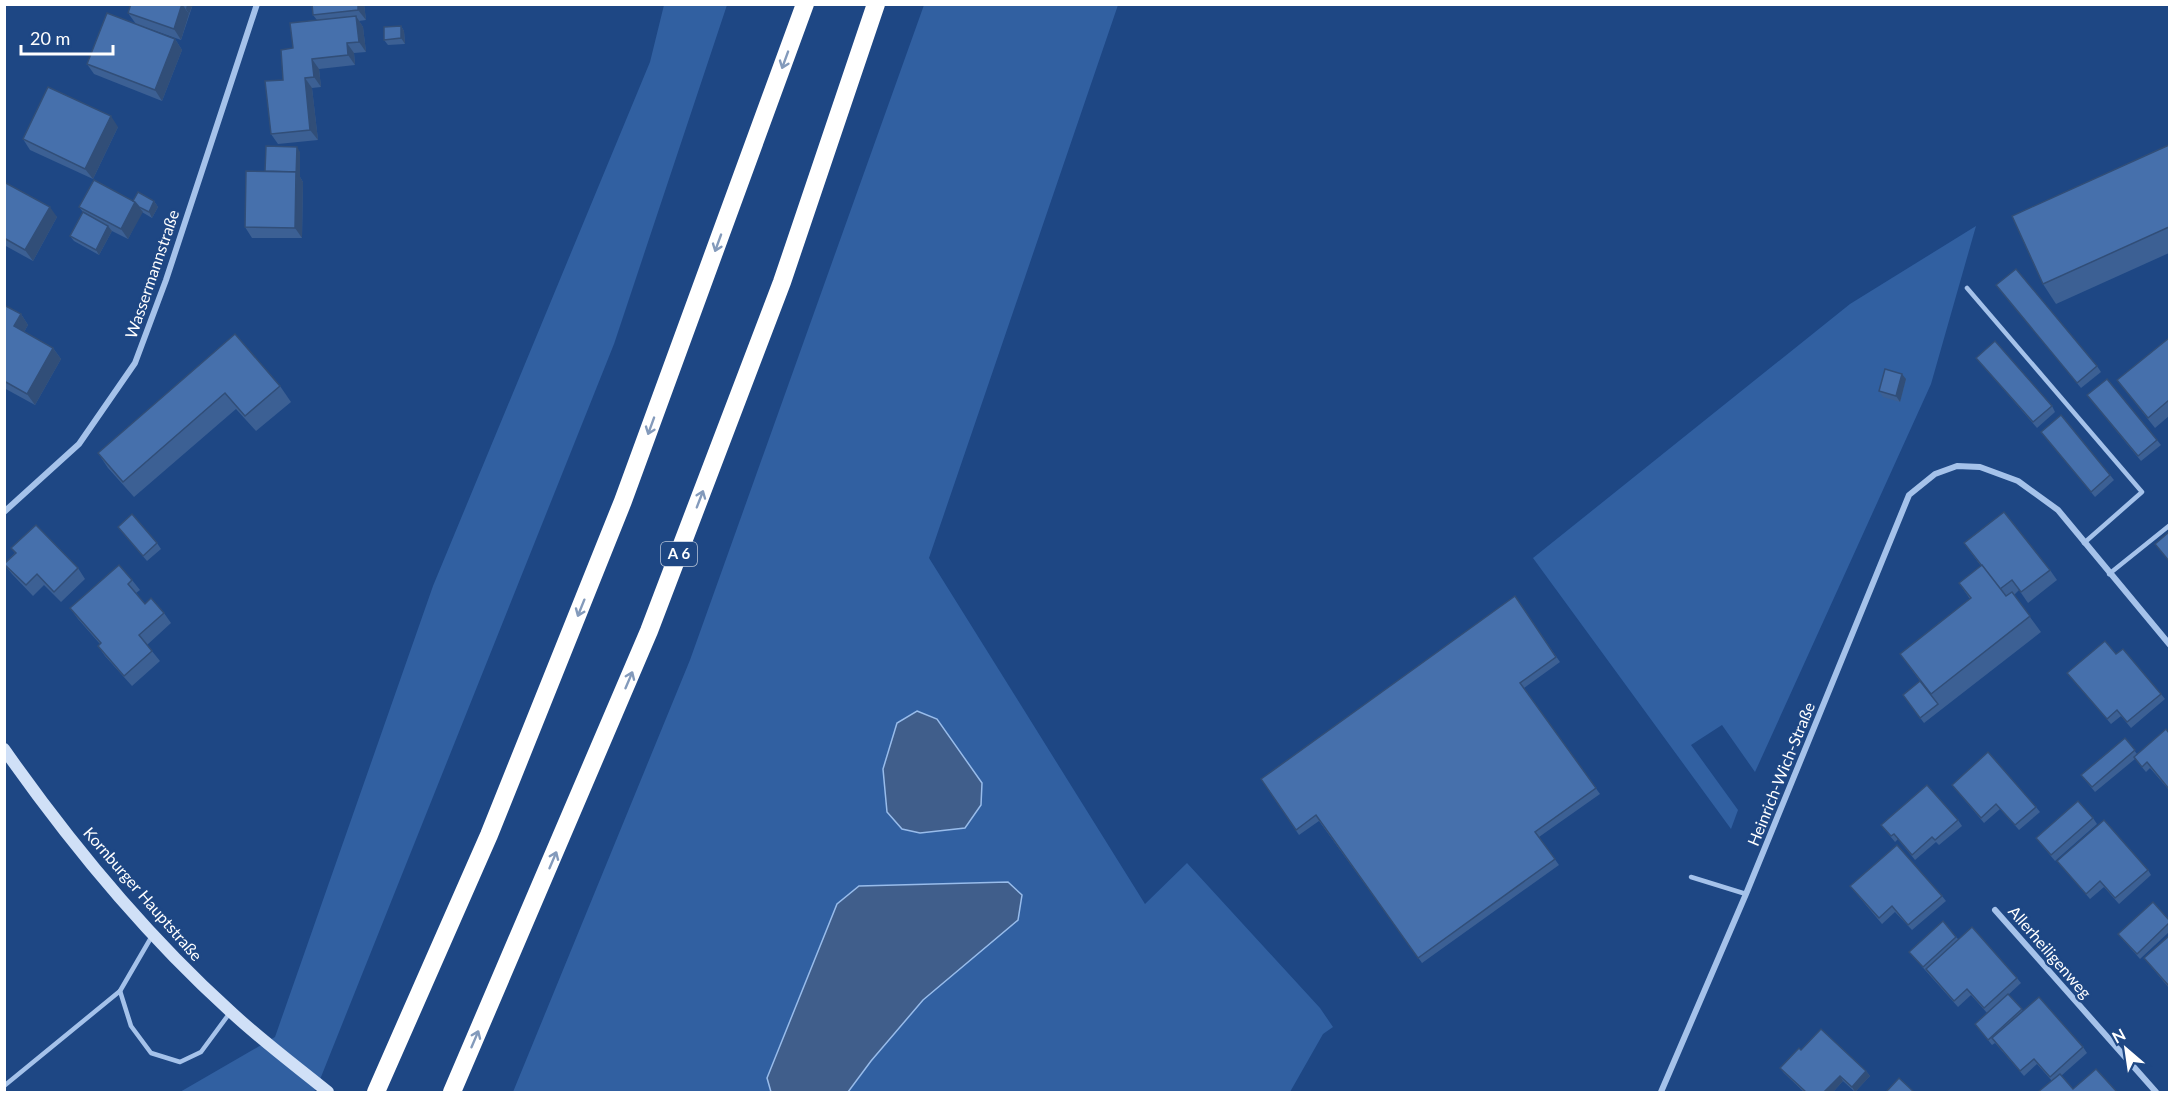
<svg xmlns="http://www.w3.org/2000/svg" width="2174" height="1097" font-family="Lato,sans-serif">
  <style>
    .green { fill: #3160a1; fill-rule: evenodd }
    .water { fill: #405e8b; stroke: #98bceb; stroke-width: 1.5 }
    .lines { fill: none; stroke-linecap: round; stroke-linejoin: round }
    .lane { stroke: #a5c2ea; stroke-width: 4.5 }
    .street { stroke: #a5c2ea; stroke-width: 6 }
    .secondary { stroke: #d0e0f7; stroke-width: 12 }
    .highway { stroke: #fff; stroke-width: 18 }
    .wall { fill: #3c6094 }
    .shaded-wall { fill: #314e78 }
    .building { fill: #4670ac; stroke: #314e78; stroke-width: 1.5 }
    .oneway { stroke: #839abb }
    .labels { text-anchor: middle; stroke-width: 5; stroke-linejoin: round; paint-order: stroke }
    .shield { fill: #1e4784; stroke: #bcc8da; stroke-width: 1.5 }
    .shield-label { font-size: 15px; font-weight: bold; fill: #fff }
    .street-label { font-size: 16px; fill: #fff; stroke: #1e4784 }
  </style>
  <rect width="100%" height="100%" fill="#1e4784"/>
  <g class="green">
    <path d="M664,5H727L614,344L321,1077L314,1092H180L275,1037L433,586L650,62Z"/>
    <path d="M924,5H1118L929,558L1145,904L1187,863L1320,1008L1333,1027L1323,1034L1290,1092H848L871,1061L923,1000L1018,920L859,886L837,904L767,1077L771,1092H513L690,660ZM917,711L883,769L897,723Z"/>
    <path d="M1976,226L1931,384L1755,772L1722,725L1691,745L1738,810L1731,829L1533,558L1850,304Z"/>
  </g>
  <g class="water">
    <path d="M917,711L937,719L982,783L981,805L965,828L920,833L902,829L887,812L883,769L897,723Z"/>
    <path d="M1008,882L1022,895L1018,920L923,1000L871,1061L848,1092H771L767,1078L837,904L859,886Z"/>
  </g>
  <g class="lines">
    <g class="lane">
      <path d="M1967,288L2142,492L2084,543"/>
      <path d="M2109,574L2170,525"/>
      <path d="M1691,877L1746,894"/>
      <path d="M120,991L131,1026L151,1053L180,1062L201,1052L229,1014"/>
      <path d="M4,1086L120,991L152,936"/>
    </g>
    <g class="street">
      <path d="M4,512L79,444L135,363L166,280L257,4"/>
      <path d="M1995,910L2156,1092"/>
      <path d="M1661,1092L1746,894L1909,495L1935,474L1957,466L1980,467L2018,481L2058,510L2170,645"/>
    </g>
    <path class="secondary" d="M4,749C70,843 145,934 230,1011C261,1040 296,1066 328,1092"/>
    <g class="highway">
      <path d="M376,1092L489,835L623,501L805,4"/>
      <path d="M452,1092L649,631L782,282L876,4"/>
    </g>
  </g>
  <g class="wall">
    <path d="M131,4H193L181,40L136,24L128,13Z"/>
    <path d="M312,4H364L366,20L359,21L363,27L366,52L354,53L355,65L319,69L321,87L312,88L318,140L278,144L271,134L283,80L293,48L317,20L313,15Z"/>
    <path d="M401,26L404,31L405,44L388,45L384,40Z"/>
    <path d="M175,39L182,50L162,101L94,74L87,64Z"/>
    <path d="M118,127L93,179L30,150L23,139Z"/>
    <path d="M2169,145V253L2056,304L2043,284Z"/>
    <path d="M300,152V177L303,182L302,238H252L245,227L265,171Z"/>
    <path d="M4,182L57,217L33,261L4,245Z"/>
    <path d="M133,201H154L158,207L152,218L142,212L128,239L112,231L99,255L74,241L70,236L83,212L79,207Z"/>
    <path d="M1996,285L2097,366L2101,372L2081,388Z"/>
    <path d="M4,305L21,314L28,325L24,332L53,348L61,359L35,405L4,388Z"/>
    <path d="M235,334L280,386L291,402L256,431L236,409L134,497L108,468L98,453Z"/>
    <path d="M2169,338V416L2155,428L2117,380Z"/>
    <path d="M1976,358L2052,406L2055,412L2037,428Z"/>
    <path d="M1906,379L1900,402L1883,397L1879,391Z"/>
    <path d="M2087,395L2157,440L2161,445L2141,461Z"/>
    <path d="M2041,432L2110,475L2114,480L2095,497Z"/>
    <path d="M118,527L157,543L161,549L147,561Z"/>
    <path d="M1964,543L2050,570L2057,580L2028,603L2019,590L2014,595L2041,632L1924,723L1903,695L1920,681L1900,654L1970,599L1959,583L1981,566Z"/>
    <path d="M11,548L78,568L85,579L61,602L44,585L33,596L12,574L4,564L15,553Z"/>
    <path d="M132,580L140,590L136,593L145,604L164,613L171,623L147,645L160,661L132,686L105,656L98,646L100,644L78,619L70,608Z"/>
    <path d="M1515,596L1560,662L1524,688L1600,794L1539,837L1559,865L1422,963L1319,821L1299,835L1261,779Z"/>
    <path d="M2116,654L2161,694L2165,699L2131,728L2121,716L2111,724L2067,673Z"/>
    <path d="M2169,733V790L2150,768L2146,772L2135,759L2095,792L2081,775L2125,738L2137,754Z"/>
    <path d="M1952,785L2036,807L2040,812L2019,830L2000,809L1984,823Z"/>
    <path d="M2093,818L2097,824L2055,861L2036,838Z"/>
    <path d="M1958,820L1962,826L1939,845L1936,842L1915,860L1898,839L1895,842L1881,825Z"/>
    <path d="M2057,861L2148,870L2151,875L2119,904L2104,887L2090,899Z"/>
    <path d="M1850,886L1942,896L1946,901L1912,930L1895,912L1882,924Z"/>
    <path d="M2169,920V932L2140,959L2118,934Z"/>
    <path d="M2169,936V988L2144,958Z"/>
    <path d="M1956,937L1958,939L2017,978L2021,983L2008,995L2023,1011L2083,1047L2087,1053L2061,1076L2073,1089L2117,1092H2038L2052,1081L2037,1064L2024,1076L1995,1043L1992,1045L1975,1024L1987,1013L1971,995L1958,1007L1909,952Z"/>
    <path d="M1801,1050L1866,1071L1870,1076L1855,1092L1843,1081L1833,1092H1804L1784,1073L1780,1068Z"/>
  </g>
  <g class="shaded-wall">
    <path d="M182,4L189,14L181,40L174,29Z"/>
    <path d="M187,4H193L189,14L186,9Z"/>
    <path d="M358,4H364L366,20L358,10Z"/>
    <path d="M356,16L363,27L366,52L359,42Z"/>
    <path d="M401,26L404,31L405,44L401,38Z"/>
    <path d="M175,39L182,50L162,101L155,90Z"/>
    <path d="M347,43L354,53L355,65L348,55Z"/>
    <path d="M312,59L319,69L321,87L314,77Z"/>
    <path d="M305,78L312,88L318,140L310,130Z"/>
    <path d="M111,116L118,127L93,179L85,169Z"/>
    <path d="M297,147L300,152V177L303,182L302,238L295,228Z"/>
    <path d="M154,201L158,207L152,218L149,212Z"/>
    <path d="M135,202L143,212L128,239L121,229Z"/>
    <path d="M50,207L57,217L33,261L25,250Z"/>
    <path d="M108,226L112,231L99,255L96,250Z"/>
    <path d="M21,314L28,325L21,337L14,326Z"/>
    <path d="M53,348L61,359L35,405L27,394Z"/>
    <path d="M1902,374L1906,379L1900,402L1896,396Z"/>
    <path d="M1866,1071L1870,1076L1855,1092L1852,1087Z"/>
    <path d="M1840,1076L1843,1081L1833,1092H1824Z"/>
  </g>
  <g class="building">
    <path d="M131,4H182L174,29L128,13Z"/>
    <path d="M312,4H358V10L313,15Z"/>
    <path d="M107,13L175,39L155,90L87,64Z"/>
    <path d="M356,16L359,42L347,43L348,55L312,59L314,77L305,78L310,130L271,134L265,81L283,80L281,50L293,48L290,23Z"/>
    <path d="M401,26V38L384,40V27Z"/>
    <path d="M48,87L111,116L85,169L23,139Z"/>
    <path d="M2169,145V227L2043,284L2012,216Z"/>
    <path d="M266,146L297,147L296,177V172L265,171Z"/>
    <path d="M246,171L296,172L295,228L245,227Z"/>
    <path d="M94,180L135,202L121,229L79,207Z"/>
    <path d="M4,182L50,207L25,250L4,238Z"/>
    <path d="M138,192L154,201L149,212L139,207L135,202L133,201Z"/>
    <path d="M83,212L108,226L96,250L70,236Z"/>
    <path d="M2016,269L2097,366L2077,383L1996,285Z"/>
    <path d="M4,305L21,314L14,326L53,348L27,394L4,381Z"/>
    <path d="M235,334L280,386L245,416L225,393L123,482L98,453Z"/>
    <path d="M2169,338V400L2148,418L2117,380Z"/>
    <path d="M1995,341L2052,406L2033,422L1976,358Z"/>
    <path d="M1885,369L1902,374L1896,396L1879,391Z"/>
    <path d="M2107,379L2157,440L2138,456L2087,395Z"/>
    <path d="M2061,415L2110,475L2091,492L2041,432Z"/>
    <path d="M2004,512L2050,570L2021,592L2012,580L2000,589L1964,543Z"/>
    <path d="M132,514L157,543L143,556L118,527Z"/>
    <path d="M36,525L78,568L54,592L37,574L26,585L4,564L16,553L11,548Z"/>
    <path d="M2169,532V561L2155,544Z"/>
    <path d="M119,565L132,580L128,584L145,604L151,598L164,613L139,635L152,651L124,676L98,646L101,643L70,608Z"/>
    <path d="M1982,565L2006,596L2012,592L2030,616L1931,694L1900,654L1971,598L1959,583Z"/>
    <path d="M1515,596L1556,657L1520,683L1596,788L1535,832L1555,859L1418,958L1316,815L1296,830L1261,779Z"/>
    <path d="M2105,641L2116,654L2123,649L2161,694L2127,722L2117,710L2107,719L2067,673Z"/>
    <path d="M1920,681L1938,704L1920,718L1903,695Z"/>
    <path d="M2166,729L2169,733V789L2147,762L2142,767L2134,757Z"/>
    <path d="M2125,738L2135,750L2092,787L2081,775Z"/>
    <path d="M1988,752L2036,807L2015,825L1996,804L1981,818L1952,785Z"/>
    <path d="M1927,785L1958,820L1935,840L1932,837L1912,855L1894,834L1891,836L1881,825Z"/>
    <path d="M2078,801L2093,818L2051,855L2036,838Z"/>
    <path d="M2104,820L2148,870L2115,898L2100,881L2086,894L2057,861Z"/>
    <path d="M1897,845L1942,896L1908,925L1892,906L1879,918L1850,886Z"/>
    <path d="M2153,902L2169,920V923L2137,954L2118,934Z"/>
    <path d="M1943,921L1956,937L1923,967L1909,952Z"/>
    <path d="M1972,927L2017,978L1984,1008L1967,989L1954,1001L1926,969Z"/>
    <path d="M2169,936V986L2144,958Z"/>
    <path d="M2008,994L2022,1009L1988,1040L1975,1024Z"/>
    <path d="M2039,997L2083,1047L2050,1077L2034,1059L2020,1071L1992,1038Z"/>
    <path d="M1821,1029L1866,1071L1852,1087L1840,1076L1824,1092H1806L1780,1068L1799,1048L1801,1050Z"/>
    <path d="M2096,1069L2117,1092H2038L2060,1074L2073,1089Z"/>
    <path d="M1899,1078L1914,1092H1886Z"/>
  </g>
  <defs><path id="oneway-shaft" d="M-6 0H5M1.5-3L5.5 0L1.5 3" fill="none" stroke-width="1.6" stroke-linecap="round" stroke-linejoin="round" transform="scale(1.5)"/></defs>
  <g class="oneway">
    <use href="#oneway-shaft" transform="translate(785 60) rotate(110)"/>
    <use href="#oneway-shaft" transform="translate(718 243) rotate(110)"/>
    <use href="#oneway-shaft" transform="translate(651 426) rotate(110)"/>
    <use href="#oneway-shaft" transform="translate(700 499) rotate(-69)"/>
    <use href="#oneway-shaft" transform="translate(581 608) rotate(112)"/>
    <use href="#oneway-shaft" transform="translate(629 680) rotate(-67)"/>
    <use href="#oneway-shaft" transform="translate(553 860) rotate(-67)"/>
    <use href="#oneway-shaft" transform="translate(475 1039) rotate(-67)"/>
  </g>
  <g class="labels">
    <rect class="shield" x="661" y="542" width="36" height="24" rx="4.5"/>
    <g class="shield-label">
      <text x="679" y="559">A 6</text>
    </g>
    <g class="street-label">
      <text transform="translate(152 274) rotate(-71)" y="6">Wassermannstraße</text>
      <text transform="translate(1781 774) rotate(-68)" y="6">Heinrich-Wich-Straße</text>
      <text transform="translate(143 894) rotate(49)" y="6">Kornburger Hauptstraße</text>
      <text transform="translate(2050 952) rotate(49)" y="6">Allerheiligenweg</text>
    </g>
  </g>
  <rect width="2174" height="1097" fill="none" stroke="#ffffff" stroke-width="12"/>
  <g transform="translate(2126 1049) rotate(331)" stroke="#1e4784" stroke-width="4.5" paint-order="stroke">
  <path d="M0-4.5L10 22L0 15L-10 22Z" fill="#ffffff"/>
  <text y="-9" font-size="16" font-weight="bold" text-anchor="middle" fill="#ffffff">N</text>
  </g>
  <path d="M21 45v9h92v-9" fill="none" stroke="#ffffff" stroke-width="3"/>
  <text x="30" y="45" font-size="18" fill="#ffffff" stroke="#1e4784" stroke-width="4.5" paint-order="stroke">20 m</text>
</svg>
